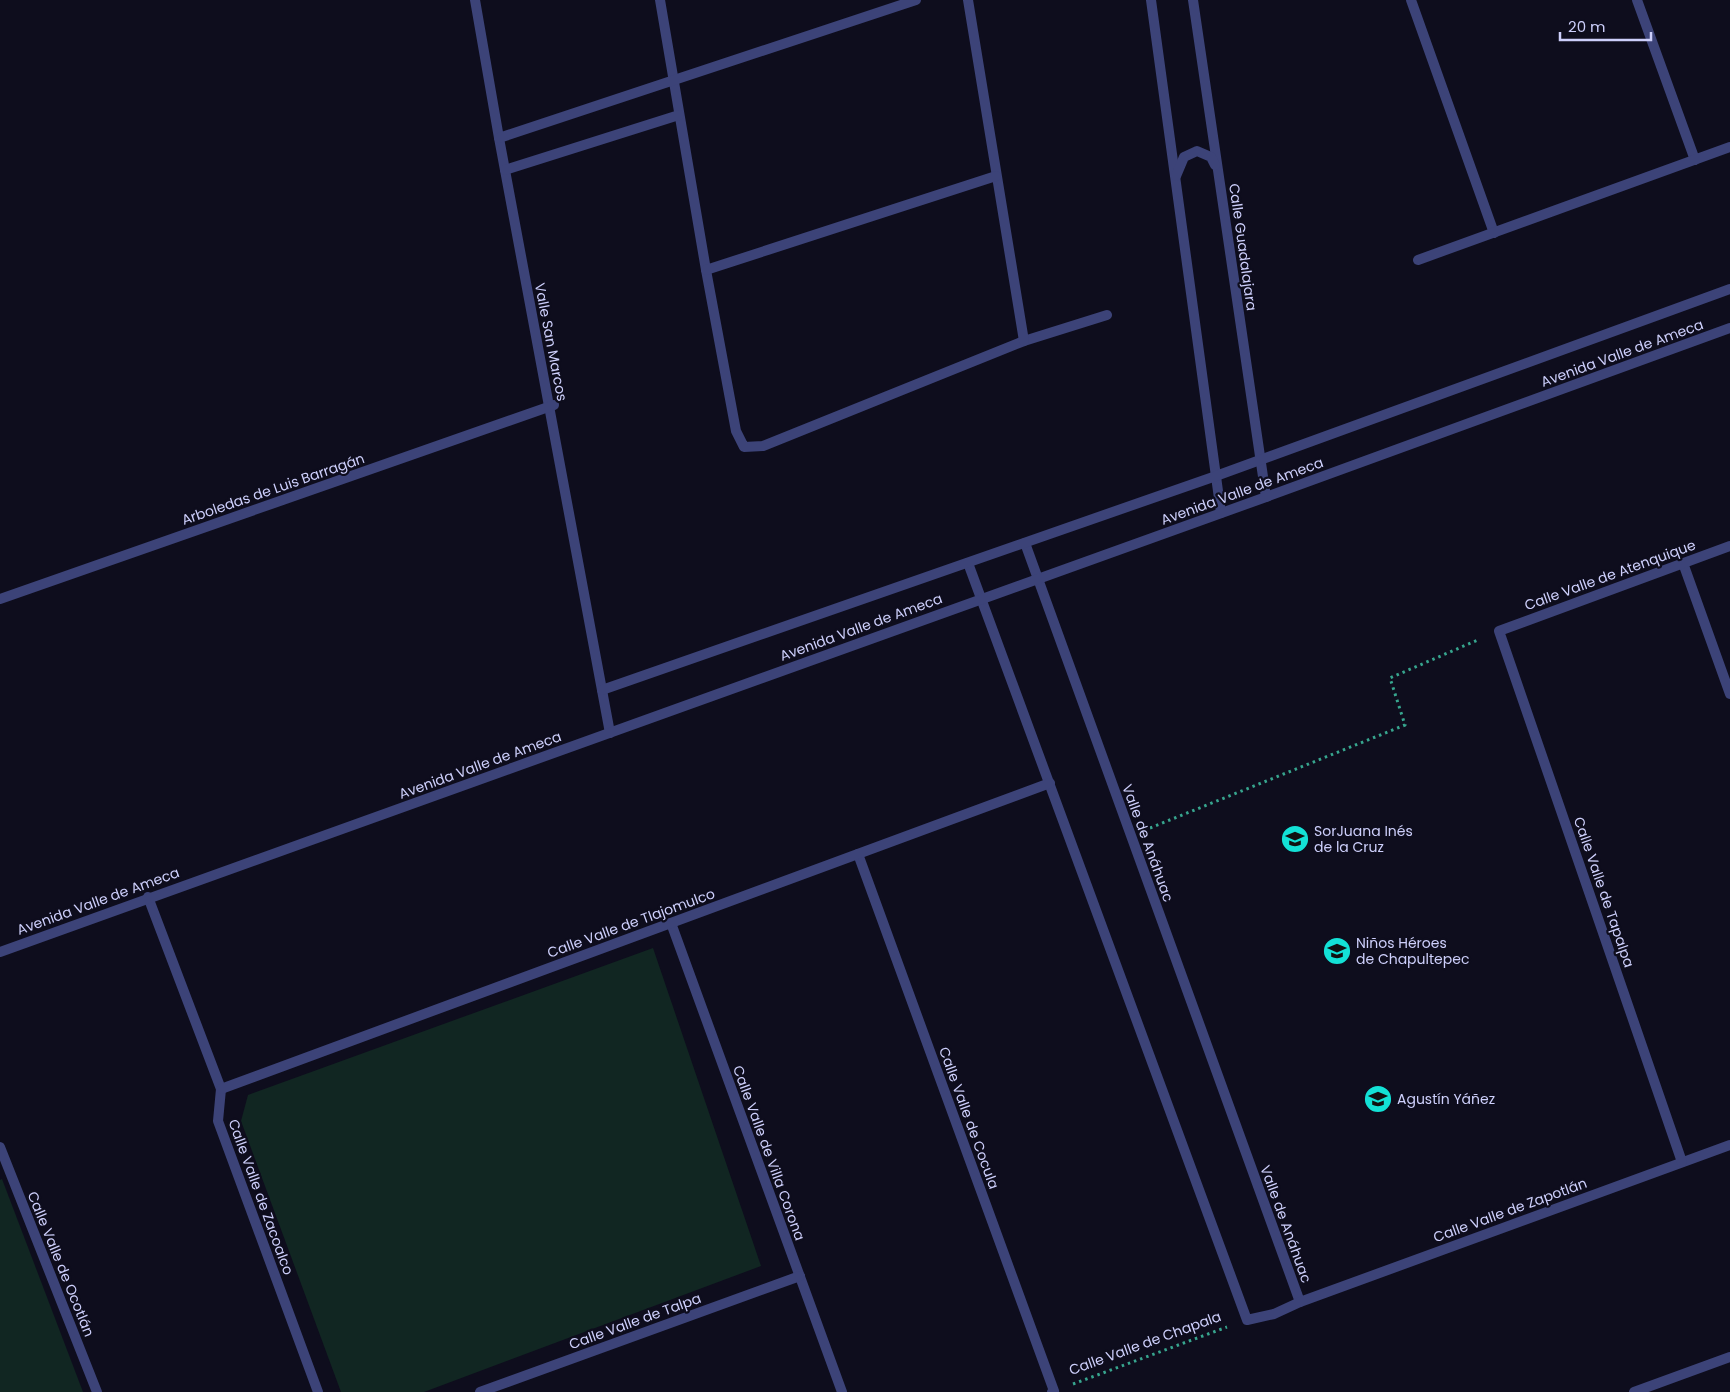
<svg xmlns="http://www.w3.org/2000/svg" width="1730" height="1392" font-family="Poppins,sans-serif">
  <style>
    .green { fill: #112622 }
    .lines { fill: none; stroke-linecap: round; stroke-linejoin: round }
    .path { stroke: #37a58e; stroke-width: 3; stroke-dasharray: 2.5 4; stroke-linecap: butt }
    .street { stroke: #3c4378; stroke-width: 10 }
    .labels { text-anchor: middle; stroke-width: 4.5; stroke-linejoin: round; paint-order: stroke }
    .street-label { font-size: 14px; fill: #cdcffb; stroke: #0e0d1d }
    .poi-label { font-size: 14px; fill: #cdcffb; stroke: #0e0d1d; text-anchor: start }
  </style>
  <rect width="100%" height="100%" fill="#0e0d1d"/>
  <g class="green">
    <path d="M653,948L761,1266L424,1392H341L241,1121L248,1095Z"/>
    <path d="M2,1179L83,1392H0V1180Z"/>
  </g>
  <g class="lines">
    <g class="path">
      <path d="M1150,828L1405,725L1390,678L1480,639"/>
      <path d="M1073,1384L1227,1327"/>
    </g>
    <g class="street">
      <path d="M475,0L499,138L610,733"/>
      <path d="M660,0L706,270L736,431L744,447L763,446L1024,341L1107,315"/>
      <path d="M968,0L1024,341"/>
      <path d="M1151,0L1221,513"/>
      <path d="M1193,0L1266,497"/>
      <path d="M1411,0L1494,233"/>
      <path d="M1637,0L1695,160"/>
      <path d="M499,138L916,0"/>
      <path d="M505,170L679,115"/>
      <path d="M1176,176L1184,157L1197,151L1211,157L1215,165"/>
      <path d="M1418,260L1730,147"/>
      <path d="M706,270L996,176"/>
      <path d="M1025,543L1300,1302"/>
      <path d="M968,563L1247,1320L1274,1314L1300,1302L1730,1145"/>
      <path d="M1683,563L1730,694"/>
      <path d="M0,599L554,405"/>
      <path d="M602,690L1216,476L1730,289"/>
      <path d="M858,854L1054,1391L1052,1392"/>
      <path d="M148,897L221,1089L218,1121L318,1392"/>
      <path d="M671,923L842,1392"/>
      <path d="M0,952L1266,497L1730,328"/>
      <path d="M221,1089L1050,783"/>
      <path d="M0,1147L97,1392"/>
      <path d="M1682,1162L1499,631L1730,546"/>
      <path d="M480,1392L800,1276"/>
      <path d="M1634,1392L1730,1357"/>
    </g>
  </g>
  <defs>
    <symbol id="school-disc" viewBox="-11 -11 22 22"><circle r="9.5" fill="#13e1d6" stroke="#0e0d1d"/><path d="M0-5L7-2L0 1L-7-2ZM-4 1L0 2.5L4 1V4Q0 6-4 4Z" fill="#111"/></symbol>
  </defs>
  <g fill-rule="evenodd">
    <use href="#school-disc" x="1279" y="823" width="32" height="32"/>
    <use href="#school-disc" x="1321" y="935" width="32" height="32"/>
    <use href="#school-disc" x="1362" y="1083" width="32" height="32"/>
  </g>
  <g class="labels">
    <g class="street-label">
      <text transform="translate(1243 247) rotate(82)" y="5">Calle Guadalajara</text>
      <text transform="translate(551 342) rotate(79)" y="5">Valle San Marcos</text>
      <text transform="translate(1622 353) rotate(-20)" y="5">Avenida Valle de Ameca</text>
      <text transform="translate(273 489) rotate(-19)" y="5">Arboledas de Luis Barragán</text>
      <text transform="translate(1242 491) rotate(-20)" y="5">Avenida Valle de Ameca</text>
      <text transform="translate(1610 575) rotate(-20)" y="5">Calle Valle de Atenquique</text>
      <text transform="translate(861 627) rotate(-20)" y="5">Avenida Valle de Ameca</text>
      <text transform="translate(480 765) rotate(-20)" y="5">Avenida Valle de Ameca</text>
      <text transform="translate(1148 843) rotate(70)" y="5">Valle de Anáhuac</text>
      <text transform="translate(1604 892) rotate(71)" y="5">Calle Valle de Tapalpa</text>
      <text transform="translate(98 901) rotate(-20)" y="5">Avenida Valle de Ameca</text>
      <text transform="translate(631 923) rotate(-20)" y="5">Calle Valle de Tlajomulco</text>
      <text transform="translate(969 1118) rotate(70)" y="5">Calle Valle de Cocula</text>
      <text transform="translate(769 1153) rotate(70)" y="5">Calle Valle de Villa Corona</text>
      <text transform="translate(261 1197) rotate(70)" y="5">Calle Valle de Zacoalco</text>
      <text transform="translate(1510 1210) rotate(-20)" y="5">Calle Valle de Zapotlán</text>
      <text transform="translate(1286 1224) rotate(70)" y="5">Valle de Anáhuac</text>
      <text transform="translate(61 1264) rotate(68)" y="5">Calle Valle de Ocotlán</text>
      <text transform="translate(635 1321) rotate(-20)" y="5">Calle Valle de Talpa</text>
      <text transform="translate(1145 1343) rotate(-20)" y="5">Calle Valle de Chapala</text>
    </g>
    <g class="poi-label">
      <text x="1314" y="836">SorJuana Inés<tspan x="1314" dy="16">de la Cruz</tspan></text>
      <text x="1356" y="948">Niños Héroes<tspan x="1356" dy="16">de Chapultepec</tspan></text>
      <text x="1397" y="1104">Agustín Yáñez</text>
    </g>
  </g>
  <path d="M1560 32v8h91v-8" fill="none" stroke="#cdcffb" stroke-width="2.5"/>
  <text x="1568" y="32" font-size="15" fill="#cdcffb" stroke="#0e0d1d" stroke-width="4" paint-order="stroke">20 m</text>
</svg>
